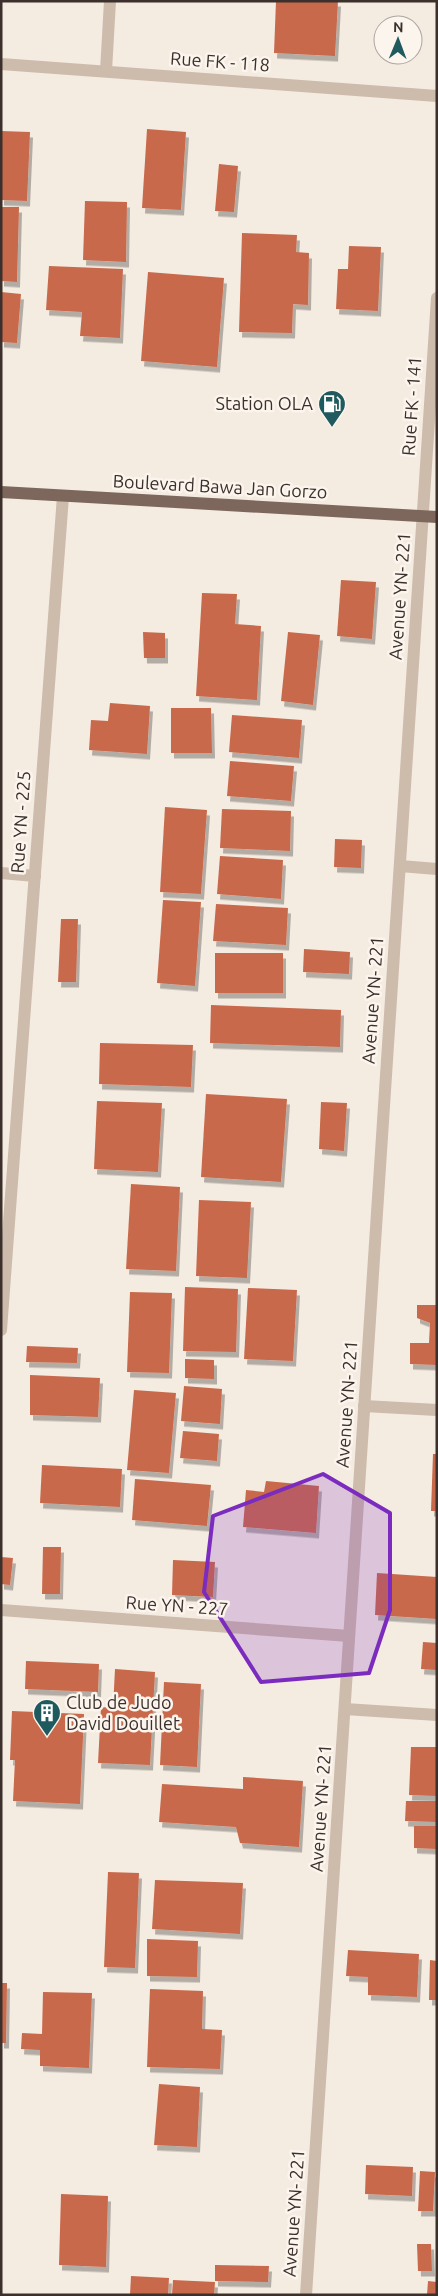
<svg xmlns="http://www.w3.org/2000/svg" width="438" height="2296" font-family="Ubuntu,sans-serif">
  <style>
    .building { fill: #c8694b; filter: url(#shadow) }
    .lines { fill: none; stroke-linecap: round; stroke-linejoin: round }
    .minor { stroke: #cdbbac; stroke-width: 12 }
    .major { stroke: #7d675c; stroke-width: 12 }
    .marked { fill: #7b2cbf; fill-opacity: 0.2; stroke: #7b2cbf; stroke-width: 4; stroke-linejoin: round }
    .labels { text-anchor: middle; stroke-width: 5; stroke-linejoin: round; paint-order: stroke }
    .street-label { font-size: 18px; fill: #3b302b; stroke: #fbf5ee }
    .poi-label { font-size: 18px; fill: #3b302b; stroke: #fbf5ee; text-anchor: end }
  </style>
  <defs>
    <filter id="shadow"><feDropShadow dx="3" dy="5.5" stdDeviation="0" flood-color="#0004"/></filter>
  </defs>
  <rect width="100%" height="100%" fill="#f4ebe1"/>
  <g class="building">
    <path d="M276,1H338L335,56L274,53Z"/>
    <path d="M147,129L186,132L181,210L142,208Z"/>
    <path d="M1,131L30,132L27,201L1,200Z"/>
    <path d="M219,164L238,166L234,212L215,211Z"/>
    <path d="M85,201L127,202L126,262L83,260Z"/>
    <path d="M1,207H19L17,282L1,281Z"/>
    <path d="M242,233L297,235L296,252L309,253L308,305L293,304L292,333L239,332Z"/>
    <path d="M349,246L381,247L378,311L336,309L338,269H348Z"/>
    <path d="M49,266L123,269L120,338L80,336L82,312L46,310Z"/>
    <path d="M148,272L224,278L217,367L141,361Z"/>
    <path d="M1,292L21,294L17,343L1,342Z"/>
    <path d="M341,580L376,582L372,639L337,636Z"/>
    <path d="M202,593L237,594L235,624L261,626L257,700L196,696Z"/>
    <path d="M143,632L165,633V658H144Z"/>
    <path d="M288,632L320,635L313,705L281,701Z"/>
    <path d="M110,703L150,706L147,754L89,750L91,720L108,721Z"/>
    <path d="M171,708H211L212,753H171Z"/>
    <path d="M232,715L302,720L299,758L229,752Z"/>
    <path d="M230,761L294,766L291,801L227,796Z"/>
    <path d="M165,807L207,810L201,894L160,892Z"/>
    <path d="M222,809L291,811L290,851L220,848Z"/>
    <path d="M335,839L362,840L361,868L334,867Z"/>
    <path d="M220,856L283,860L281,899L217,894Z"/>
    <path d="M163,900L201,902L195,986L157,983Z"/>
    <path d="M216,904L288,908L286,945L213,941Z"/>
    <path d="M61,919H78L76,982H58Z"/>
    <path d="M304,949L350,952L349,974L303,972Z"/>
    <rect x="215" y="953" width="68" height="40"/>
    <path d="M211,1005L341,1010L340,1047L210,1043Z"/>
    <path d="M100,1043L193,1045L191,1087L99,1084Z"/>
    <path d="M206,1094L287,1099L281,1182L201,1177Z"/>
    <path d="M97,1101L162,1103L158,1172L94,1169Z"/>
    <path d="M321,1102L347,1103L344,1151L319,1149Z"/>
    <path d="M131,1184L180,1187L176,1271L126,1269Z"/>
    <path d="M199,1200L251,1202L247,1278L196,1276Z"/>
    <path d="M185,1287L238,1289L236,1352L183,1351Z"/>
    <path d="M248,1288L297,1290L293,1361L244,1359Z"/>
    <path d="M130,1292L172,1293L169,1373L127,1372Z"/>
    <path d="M417,1305H437V1365L410,1364V1343H429L430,1323L417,1318Z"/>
    <path d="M27,1346L78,1348L77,1363L26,1362Z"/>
    <path d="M185,1359L214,1360V1379L185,1378Z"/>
    <path d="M30,1375L100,1378L98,1417L30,1415Z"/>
    <path d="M184,1386L222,1389L220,1424L181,1421Z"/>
    <path d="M134,1390L176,1393L169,1473L127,1470Z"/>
    <path d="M183,1431L219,1434L217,1461L180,1458Z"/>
    <path d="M433,1454H437V1511H431Z"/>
    <path d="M42,1465L122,1469L120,1507L40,1503Z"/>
    <path d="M135,1479L211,1485L207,1526L132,1520Z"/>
    <path d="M266,1481L319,1486L316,1533L243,1527L246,1490L264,1492Z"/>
    <path d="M43,1547H61L60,1594H42Z"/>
    <path d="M1,1557L13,1558L10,1585L1,1584Z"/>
    <path d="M173,1560L215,1562L213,1597L172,1595Z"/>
    <path d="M377,1573L437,1577V1619L375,1615Z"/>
    <path d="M423,1642L437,1643V1670L421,1669Z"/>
    <path d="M26,1661L99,1664L98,1692L25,1689Z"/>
    <path d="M115,1669L155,1672L150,1765L98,1763L101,1707L113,1708Z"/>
    <path d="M164,1682L201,1684L197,1767L160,1765Z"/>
    <path d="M12,1711L84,1714L80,1804L13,1801L15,1760H10Z"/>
    <path d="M411,1747H437V1796L409,1795Z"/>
    <path d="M243,1777L303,1781L299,1847L240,1843L236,1827L159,1822L162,1784L243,1789Z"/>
    <path d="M406,1801H437V1822L405,1821Z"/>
    <path d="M414,1826H437V1849L414,1848Z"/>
    <path d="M108,1872L139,1873L135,1968L104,1967Z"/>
    <path d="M155,1880L243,1883L240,1934L152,1929Z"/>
    <path d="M147,1939L198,1941L197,1977L147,1976Z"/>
    <path d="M348,1950L419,1954L417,1997L368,1995V1977L346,1976Z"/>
    <path d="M430,1960L437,1961V2000H429Z"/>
    <path d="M1,1983H7L6,2043H1Z"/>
    <path d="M150,1989L203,1991L202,2029L222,2030L220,2069L147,2067Z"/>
    <path d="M43,1992L92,1993L89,2068L40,2066V2050L21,2049L22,2033L42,2034Z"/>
    <path d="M159,2084L200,2087L197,2147L154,2145Z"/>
    <path d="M366,2165L413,2167L412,2196L365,2194Z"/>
    <path d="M420,2171L435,2172L433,2211H418Z"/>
    <path d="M61,2194L108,2196L106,2267L59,2265Z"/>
    <path d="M417,2244H431L432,2271H418Z"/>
    <path d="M215,2265L269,2266L268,2282L215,2281Z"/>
    <path d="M131,2276L169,2278L168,2295H130Z"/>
    <path d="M173,2280L215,2282L214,2295H172Z"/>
    <path d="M428,2281L437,2282V2295H427Z"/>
  </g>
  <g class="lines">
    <g class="minor">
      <path d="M1,64L437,96"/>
      <path d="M106,71L110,1"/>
      <path d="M400,866L437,869"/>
      <path d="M1,873L35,876"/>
      <path d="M1,1330L63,496"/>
      <path d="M364,1406L437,1410"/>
      <path d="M1,1610L349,1636"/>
      <path d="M345,1709L437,1715"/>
      <path d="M306,2295L437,298"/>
    </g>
    <path class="major" d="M1,492L437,517"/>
  </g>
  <path class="marked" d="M323,1474L390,1513V1610L369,1673L261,1682L204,1592L213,1516Z"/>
  <defs>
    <symbol id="fuel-pin" viewBox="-11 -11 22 30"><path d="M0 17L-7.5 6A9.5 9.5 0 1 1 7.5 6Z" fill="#1f5a5e" stroke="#fbf5ee"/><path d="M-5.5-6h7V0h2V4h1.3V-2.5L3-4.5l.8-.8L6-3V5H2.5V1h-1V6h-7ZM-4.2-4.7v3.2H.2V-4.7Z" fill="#fff"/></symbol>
    <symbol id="building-pin" viewBox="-11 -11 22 30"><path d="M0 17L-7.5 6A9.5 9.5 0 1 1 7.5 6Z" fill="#1f5a5e" stroke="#fbf5ee"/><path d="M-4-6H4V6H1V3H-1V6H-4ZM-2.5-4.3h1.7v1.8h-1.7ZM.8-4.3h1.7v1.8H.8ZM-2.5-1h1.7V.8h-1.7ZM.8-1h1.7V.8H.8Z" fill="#fff"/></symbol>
  </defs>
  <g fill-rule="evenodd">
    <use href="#fuel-pin" x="316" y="388" width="32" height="43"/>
    <use href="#building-pin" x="31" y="1697" width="32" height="43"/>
  </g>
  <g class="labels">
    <g class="street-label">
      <text transform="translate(220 62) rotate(4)" y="6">Rue FK - 118</text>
      <text transform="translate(412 406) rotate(-86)" y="6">Rue FK - 141</text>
      <text transform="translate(220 487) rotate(3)" y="6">Boulevard Bawa Jan Gorzo</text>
      <text transform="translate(400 596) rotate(-86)" y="6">Avenue YN- 221</text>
      <text transform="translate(21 822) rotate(-86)" y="6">Rue YN - 225</text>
      <text transform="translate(373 1000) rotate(-86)" y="6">Avenue YN- 221</text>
      <text transform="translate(347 1404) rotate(-86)" y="6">Avenue YN- 221</text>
      <text transform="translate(177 1606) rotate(4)" y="6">Rue YN - 227</text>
      <text transform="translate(321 1808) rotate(-86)" y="6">Avenue YN- 221</text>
      <text transform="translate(294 2213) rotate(-86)" y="6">Avenue YN- 221</text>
    </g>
    <g class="poi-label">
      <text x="313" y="410">Station OLA</text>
      <text x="66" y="1709" text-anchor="start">Club de Judo<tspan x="66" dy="21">David Douillet</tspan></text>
    </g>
  </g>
  <rect width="438" height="2296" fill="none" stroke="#3b302b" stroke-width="5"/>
  <g transform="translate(398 40) rotate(1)"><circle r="24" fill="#fbf5ee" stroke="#aea6a0"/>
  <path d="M0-4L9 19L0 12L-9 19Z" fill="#1f5a5e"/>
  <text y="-8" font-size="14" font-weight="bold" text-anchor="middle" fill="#3b302b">N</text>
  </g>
</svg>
